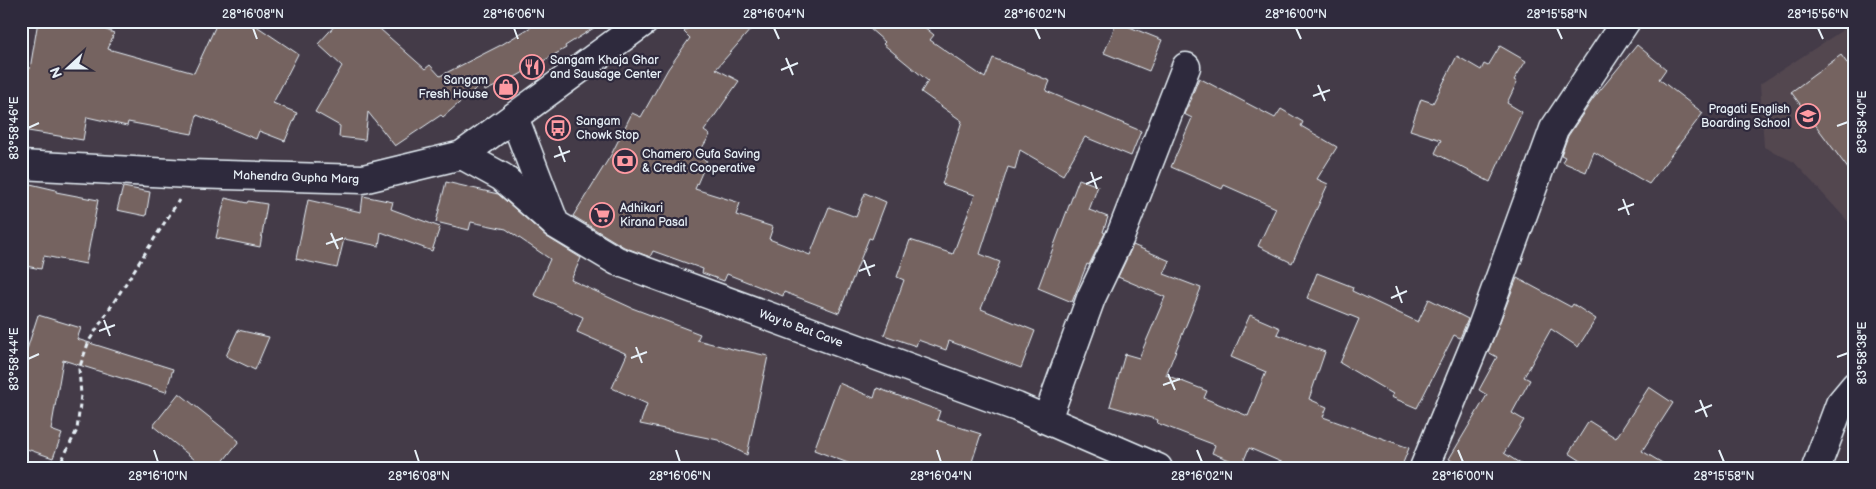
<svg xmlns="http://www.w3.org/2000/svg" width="1876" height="489" font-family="'Balsamiq Sans',sans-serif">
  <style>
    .built { fill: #534750 }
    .building { fill: #756361; stroke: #e8f1f8 }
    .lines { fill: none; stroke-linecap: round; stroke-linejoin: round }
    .minor-casing { stroke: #e8f1f8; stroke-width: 31 }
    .major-casing { stroke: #e8f1f8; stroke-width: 31 }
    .path { stroke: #e8f1f8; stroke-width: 3; stroke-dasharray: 5 4; stroke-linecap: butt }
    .minor { stroke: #2f2a3d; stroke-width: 28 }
    .major { stroke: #2f2a3d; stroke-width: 28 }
    .ticks { fill: none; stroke: #e8f1f8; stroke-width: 2 }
    .labels { text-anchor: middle; stroke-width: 4.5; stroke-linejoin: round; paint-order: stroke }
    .poi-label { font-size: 12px; fill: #e8f1f8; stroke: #2f2a3d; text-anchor: start }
    .street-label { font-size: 12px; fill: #e8f1f8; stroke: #2f2a3d }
    .neatline { fill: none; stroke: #e8f1f8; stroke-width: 2 }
    .ticks-label { font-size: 12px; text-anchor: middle; fill: #e8f1f8 }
  </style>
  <rect width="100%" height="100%" fill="#443b48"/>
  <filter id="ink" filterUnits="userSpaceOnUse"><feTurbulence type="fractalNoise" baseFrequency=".02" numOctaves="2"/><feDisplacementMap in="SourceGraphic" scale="10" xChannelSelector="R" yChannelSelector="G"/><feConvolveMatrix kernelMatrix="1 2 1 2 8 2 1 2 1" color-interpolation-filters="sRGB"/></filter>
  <g filter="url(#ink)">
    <path class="built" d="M1855,22V229L1794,162L1764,147L1760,84Z"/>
    <g class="building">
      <path d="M38,21H83L114,33L108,49L194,73L218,21H249L298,54L273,103L297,113L285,141L259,131L256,139L197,115L192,134L128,122L127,126L87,117L83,140L22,130L25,106L21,105V68L30,69Z"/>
      <path d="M339,21H371L425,69L430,65L440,76L501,45L541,21H605L565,46L566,48L517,76L485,91L481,84L443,117L441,115L395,146L368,112L365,140L339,137L340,126L315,112L342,66L318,44Z"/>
      <path d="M694,21H758L716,69L739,81L704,131L710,135L697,156L707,161L695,189L740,203L736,215L773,227L769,239L810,255L829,207L856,217L865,193L886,202L872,239L869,238L839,313L784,292L783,296L727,274L724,281L702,273L703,269L653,251L650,257L624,247L573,216L611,155L632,113L641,117L668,69L690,38L684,32Z"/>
      <path d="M861,21H917L934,35L930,40L985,78L993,58L1050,81L1046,91L1141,131L1131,156L1085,137L1063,175L1020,150L1015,169L1008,167L980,254L1000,262L981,309L1035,331L1021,368L949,341L946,350L918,340L916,346L884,335L904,280L897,277L910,240L953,254L975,195L942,184L962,121L921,92L928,81L883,44L885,42Z"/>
      <path d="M1117,22L1162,40L1149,71L1104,53Z"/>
      <path d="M1637,45L1666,69L1659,79L1703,113L1649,184L1594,152L1586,172L1562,162L1565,157L1561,155L1568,136L1593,99Z"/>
      <path d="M1500,46L1526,61L1514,80L1517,82L1507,103L1522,112L1490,182L1435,153L1441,140L1410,130L1421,99L1433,103L1457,56L1481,70L1484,64L1488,66Z"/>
      <path d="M1841,55L1855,74V178L1791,92Z"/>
      <path d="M1199,78L1275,118L1281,109L1303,122L1301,126L1337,147L1317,179L1328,184L1292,263L1258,246L1276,208L1224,185L1222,189L1171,167L1192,118L1184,114L1192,98H1191Z"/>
      <path d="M1079,179L1098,186L1089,210L1108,217L1103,232L1105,233L1089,265L1087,264L1072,302L1038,288Z"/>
      <path d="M446,182L498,194L547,237L581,258L571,280L632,308L700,334L697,340L740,351L741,350L768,356L747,455L718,440L640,424L647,404L612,388L627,354L577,332L583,317L534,295L550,259L506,229L471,222L469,230L436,222Z"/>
      <path d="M26,183L56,190V192L98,200L86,264L44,256L41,269L21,265V206Z"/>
      <path d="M123,187L150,192L146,216L117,210Z"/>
      <path d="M363,196L393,202L391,209L440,227L432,251L381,232L379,246L344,239L337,268L296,259L308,200L361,212Z"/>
      <path d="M225,198L247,203L248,201L267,204L260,247L216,238Z"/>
      <path d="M1133,245L1170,261L1164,274L1201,288L1166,375L1207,391L1204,398L1248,416L1266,372L1231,357L1250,315L1280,328L1277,334L1325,352L1309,399L1327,407L1323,417L1409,448L1401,468H1295L1249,448L1242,465L1212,453L1215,445L1157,423L1158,420L1110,406L1125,354L1139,358L1165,297L1118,277Z"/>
      <path d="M1317,273L1353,287L1352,291L1418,322L1429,299L1468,319L1460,338L1454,335L1417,408L1391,397L1393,394L1340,363L1359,319L1307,298Z"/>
      <path d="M1517,278L1571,307L1573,304L1596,319L1578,347L1551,329L1524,377L1530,380L1512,413L1524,420L1504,453L1527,468H1463L1449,459L1487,395L1479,390L1497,357L1488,352Z"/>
      <path d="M38,315L81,328L77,339L173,369L166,392L63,360L51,430L62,434L53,458L21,447V368Z"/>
      <path d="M238,330L269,337L255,370L226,356Z"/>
      <path d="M839,383L874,398L877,388L940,411L937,420L981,434L970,468H861L814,450Z"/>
      <path d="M1649,387L1673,403L1642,451L1671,468H1592L1569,453L1589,421L1616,438Z"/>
      <path d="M179,393L239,441L218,468H205L153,426Z"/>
    </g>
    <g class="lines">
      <defs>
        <g id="minor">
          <path d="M1047,419L1091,298L1120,237L1186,67"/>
          <path d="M1424,468L1482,327L1554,129L1626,21"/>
          <path d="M1816,468L1840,404L1855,386"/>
        </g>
        <g id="major">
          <path d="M514,117L555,224L617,261L1017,407L1158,468"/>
          <path d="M462,155L502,177L552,221"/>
          <path d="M21,165L189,174L363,179L462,155L645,21"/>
        </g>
      </defs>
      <use href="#minor" class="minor-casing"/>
      <use href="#major" class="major-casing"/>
      <path class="path" d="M58,468L77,430L81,395L79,369L89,341L179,200"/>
      <use href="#minor" class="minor"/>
      <use href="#major" class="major"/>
    </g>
  </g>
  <path class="ticks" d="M253,28L257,39M514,28L518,39M774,28L779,39M1035,28L1040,39M1296,28L1301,39M1557,28L1562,39M1818,28L1823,39M786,58L793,75M781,70L798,63M1318,85L1325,101M1313,96L1330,90M1837,126L1848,122M28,128L39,123M559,146L565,162M554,157L570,151M1091,172L1097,189M1086,184L1102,177M1623,199L1629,215M1618,210L1634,204M331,233L338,249M326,244L343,238M864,260L870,276M859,271L875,265M1396,286L1402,303M1391,298L1407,291M104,320L110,336M99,331L115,325M636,347L642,363M1837,357L1848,353M631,358L647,352M28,359L39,354M1168,374L1175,390M1163,385L1180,379M1700,400L1707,417M1695,412L1712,405M154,450L158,462M415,450L419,462M676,450L680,462M937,450L941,462M1197,450L1202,462M1458,450L1463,462M1719,450L1724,462"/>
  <defs>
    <symbol id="restaurant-ring" viewBox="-11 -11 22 22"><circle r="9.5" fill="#2f2a3d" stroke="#ff9aa2" stroke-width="1.5"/><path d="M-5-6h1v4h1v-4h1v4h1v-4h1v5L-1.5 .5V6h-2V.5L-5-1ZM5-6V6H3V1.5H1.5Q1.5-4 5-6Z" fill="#ff9aa2"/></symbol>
    <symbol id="shop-ring" viewBox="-11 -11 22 22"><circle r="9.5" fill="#2f2a3d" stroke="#ff9aa2" stroke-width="1.5"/><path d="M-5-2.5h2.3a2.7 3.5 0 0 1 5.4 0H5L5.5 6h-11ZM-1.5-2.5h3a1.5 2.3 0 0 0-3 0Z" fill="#ff9aa2"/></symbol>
    <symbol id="school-ring" viewBox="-11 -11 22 22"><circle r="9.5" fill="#2f2a3d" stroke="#ff9aa2" stroke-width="1.5"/><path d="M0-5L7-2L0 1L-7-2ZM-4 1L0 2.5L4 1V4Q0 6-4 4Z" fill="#ff9aa2"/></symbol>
    <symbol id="bus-ring" viewBox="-11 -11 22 22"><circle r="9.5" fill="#2f2a3d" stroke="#ff9aa2" stroke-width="1.5"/><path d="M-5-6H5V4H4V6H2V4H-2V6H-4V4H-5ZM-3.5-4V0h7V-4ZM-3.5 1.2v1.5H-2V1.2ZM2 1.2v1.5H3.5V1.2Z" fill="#ff9aa2"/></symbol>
    <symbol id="bank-ring" viewBox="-11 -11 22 22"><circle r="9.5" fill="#2f2a3d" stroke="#ff9aa2" stroke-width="1.5"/><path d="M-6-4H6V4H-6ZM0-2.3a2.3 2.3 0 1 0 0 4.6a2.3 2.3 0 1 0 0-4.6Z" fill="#ff9aa2"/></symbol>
    <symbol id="supermarket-ring" viewBox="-11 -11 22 22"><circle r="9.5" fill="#2f2a3d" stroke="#ff9aa2" stroke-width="1.5"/><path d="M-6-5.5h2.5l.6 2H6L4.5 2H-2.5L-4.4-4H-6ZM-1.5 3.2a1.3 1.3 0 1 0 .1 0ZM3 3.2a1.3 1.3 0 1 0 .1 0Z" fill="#ff9aa2"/></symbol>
  </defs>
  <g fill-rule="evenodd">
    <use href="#restaurant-ring" x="518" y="53" width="28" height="28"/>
    <use href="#shop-ring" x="492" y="73" width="28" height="28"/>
    <use href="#school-ring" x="1794" y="102" width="28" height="28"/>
    <use href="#bus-ring" x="544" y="114" width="28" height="28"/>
    <use href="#bank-ring" x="611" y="147" width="28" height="28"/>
    <use href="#supermarket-ring" x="588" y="201" width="28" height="28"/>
  </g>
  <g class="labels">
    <g class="poi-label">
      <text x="550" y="64">Sangam Khaja Ghar<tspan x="550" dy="14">and Sausage Center</tspan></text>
      <text x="488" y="84" text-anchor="end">Sangam<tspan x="488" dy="14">Fresh House</tspan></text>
      <text x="1790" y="113" text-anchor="end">Pragati English<tspan x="1790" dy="14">Boarding School</tspan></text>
      <text x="576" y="125">Sangam<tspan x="576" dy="14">Chowk Stop</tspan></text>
      <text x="642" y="158">Chamero Gufa Saving<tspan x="642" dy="14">&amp; Credit Cooperative</tspan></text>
      <text x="620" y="212">Adhikari<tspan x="620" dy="14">Kirana Pasal</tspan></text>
    </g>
    <g class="street-label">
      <text transform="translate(296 177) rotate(2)" y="4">Mahendra Gupha Marg</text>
      <text transform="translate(801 328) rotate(20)" y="4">Way to Bat Cave</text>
    </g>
  </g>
  <rect width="1876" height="489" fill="none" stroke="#2f2a3d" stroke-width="55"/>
  <g transform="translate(68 68) rotate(249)" stroke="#2f2a3d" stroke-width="4" paint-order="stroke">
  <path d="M0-4L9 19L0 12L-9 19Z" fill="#e8f1f8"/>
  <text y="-8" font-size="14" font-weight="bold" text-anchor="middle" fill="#e8f1f8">N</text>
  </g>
  <rect x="28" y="28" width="1820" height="434" class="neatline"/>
  <g class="ticks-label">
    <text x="253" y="18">28°16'08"N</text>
    <text x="514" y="18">28°16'06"N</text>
    <text x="774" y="18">28°16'04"N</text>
    <text x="1035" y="18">28°16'02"N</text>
    <text x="1296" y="18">28°16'00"N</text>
    <text x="1557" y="18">28°15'58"N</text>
    <text x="1818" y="18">28°15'56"N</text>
    <text transform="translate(1862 122) rotate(-90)" y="4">83°58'40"E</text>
    <text transform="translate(14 128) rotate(-90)" y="4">83°58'46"E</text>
    <text transform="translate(1862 353) rotate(-90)" y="4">83°58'38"E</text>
    <text transform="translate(14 359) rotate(-90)" y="4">83°58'44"E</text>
    <text x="158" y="480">28°16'10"N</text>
    <text x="419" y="480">28°16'08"N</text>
    <text x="680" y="480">28°16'06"N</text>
    <text x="941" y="480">28°16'04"N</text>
    <text x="1202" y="480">28°16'02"N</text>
    <text x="1463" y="480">28°16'00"N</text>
    <text x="1724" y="480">28°15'58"N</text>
  </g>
</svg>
